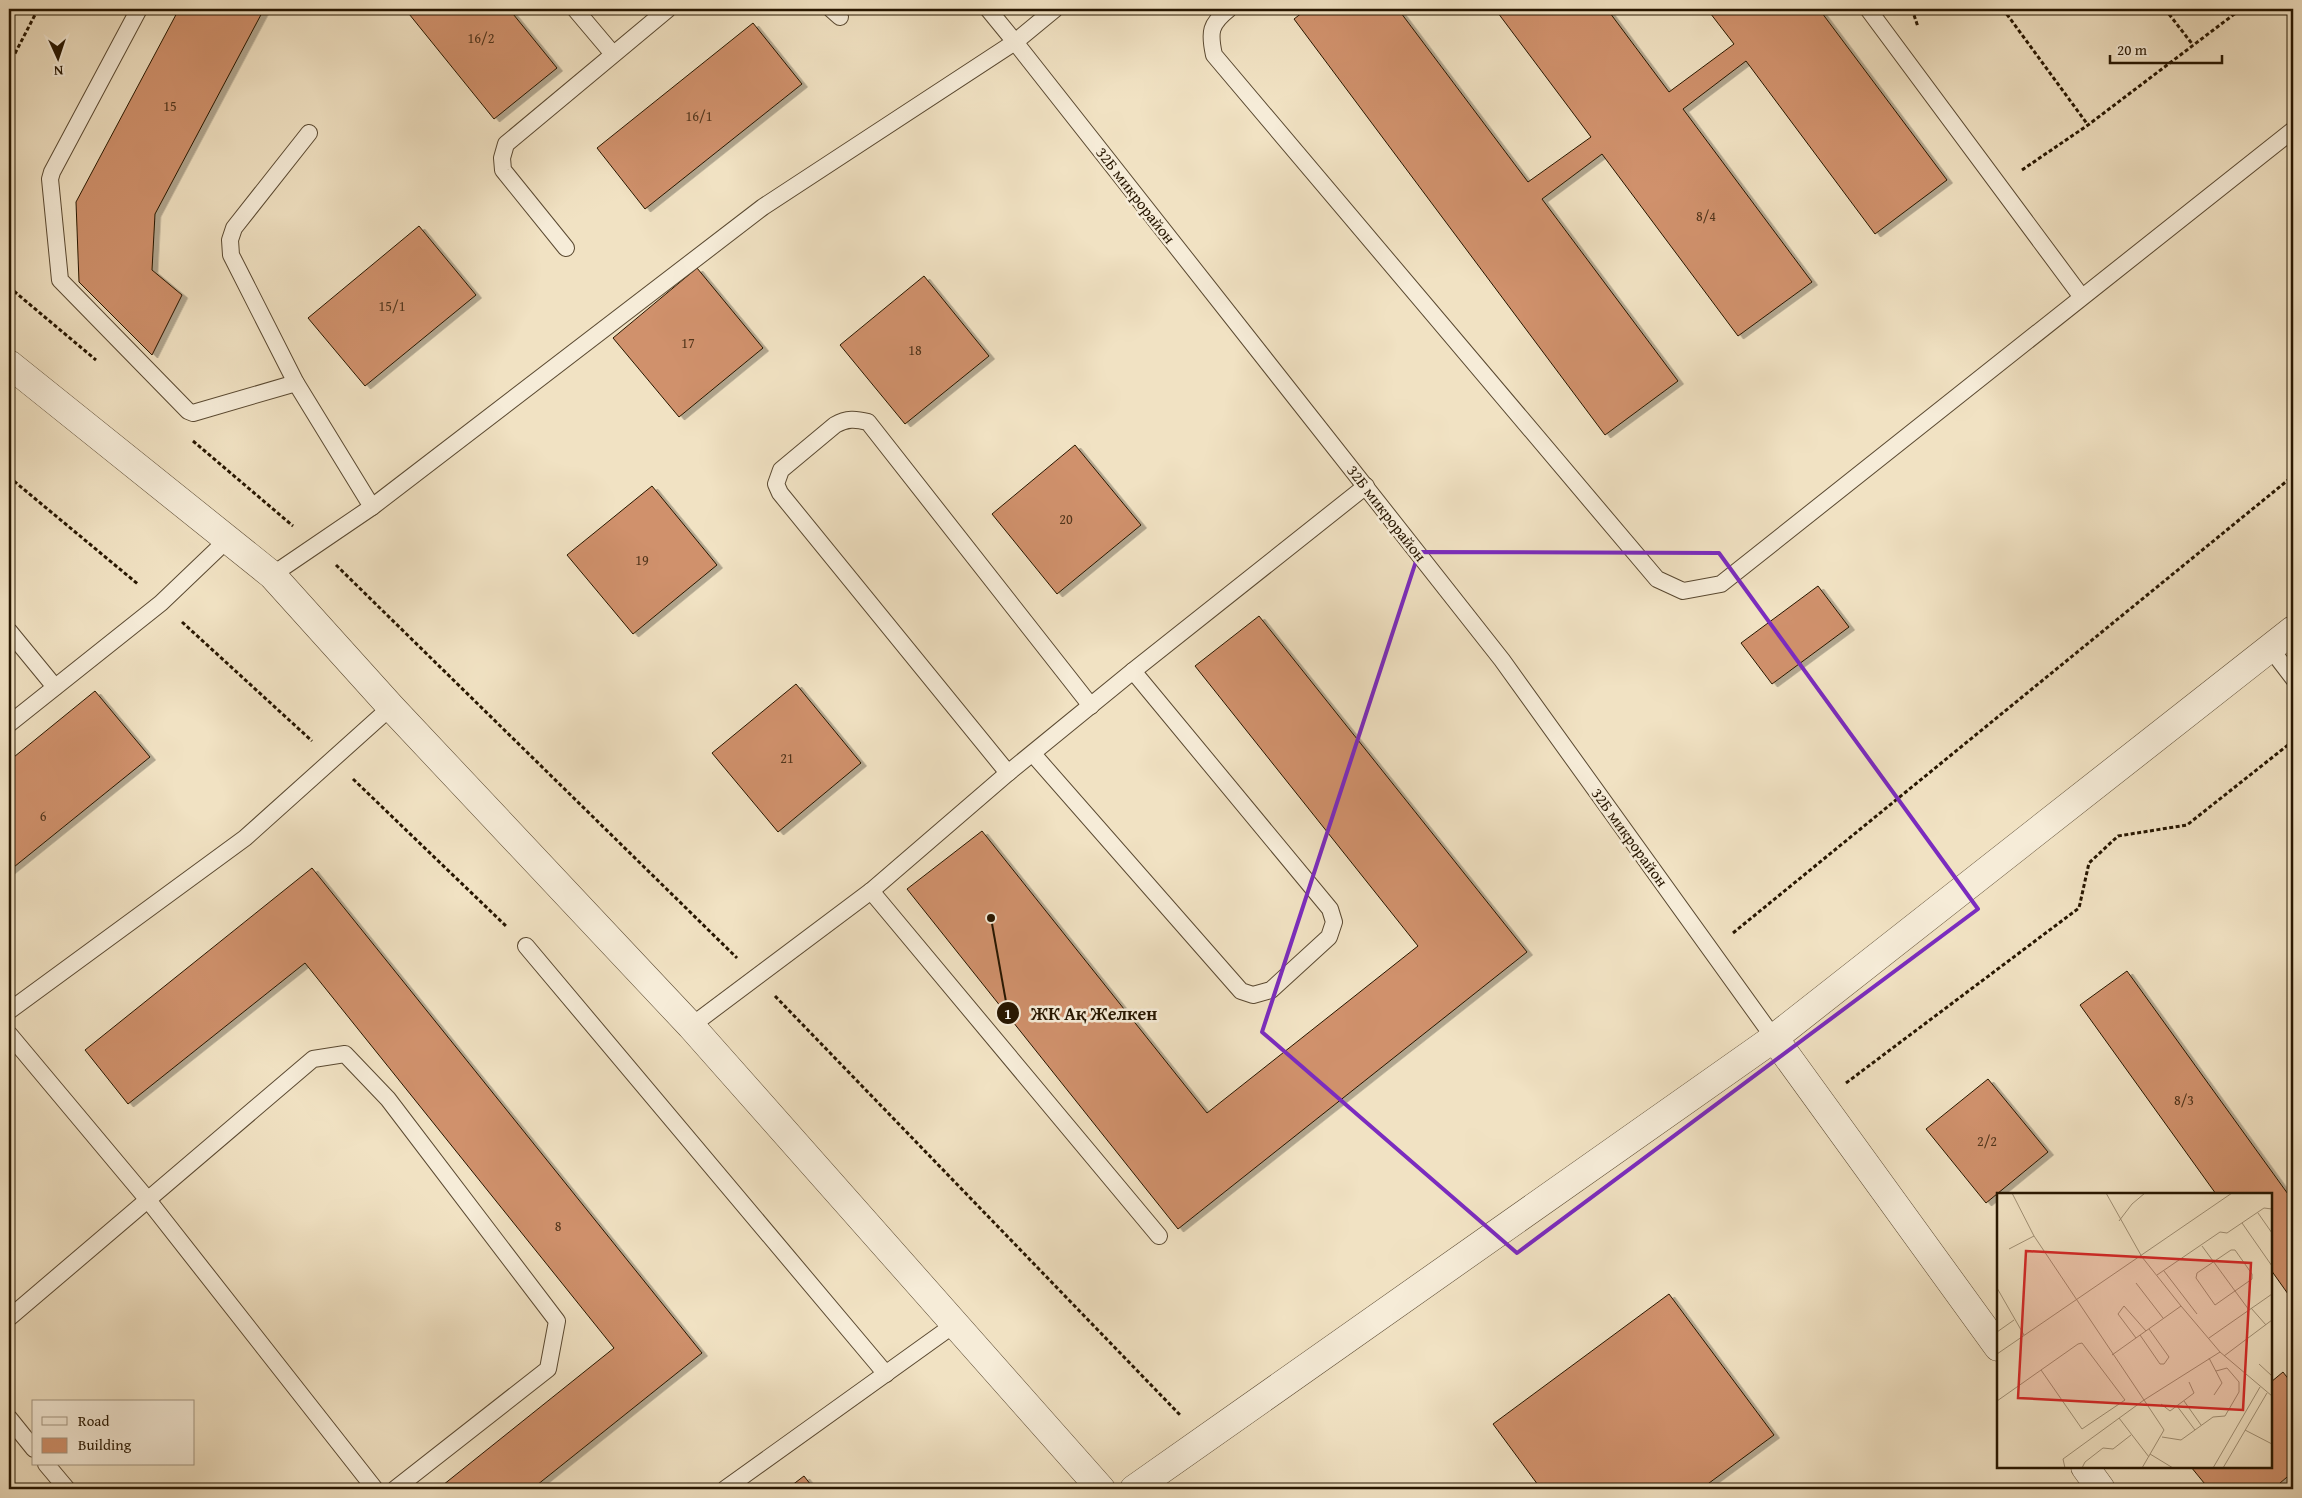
<svg xmlns="http://www.w3.org/2000/svg" width="2302" height="1498" font-family="'Gentium Book Plus',serif">
  <style>
    .building { fill: #d0916c; stroke: #271600; filter: url(#shadow) }
    .lines { fill: none; stroke-linecap: round; stroke-linejoin: round }
    .service-casing { stroke: #5a4931; stroke-width: 18 }
    .minor-casing { stroke: #5a4931; stroke-width: 29 }
    .tertiary-casing { stroke: #5a4931; stroke-width: 29 }
    .path { stroke: #271600; stroke-width: 3; stroke-dasharray: 4 2.5; stroke-linecap: butt }
    .service { stroke: #f6ecd8; stroke-width: 16 }
    .minor { stroke: #f6ecd8; stroke-width: 28 }
    .tertiary { stroke: #f6ecd8; stroke-width: 28 }
    .marked { fill: none; stroke: #7b2cbf; stroke-width: 4; stroke-linejoin: round }
    .labels { text-anchor: middle; stroke-width: 5; stroke-linejoin: round; paint-order: stroke }
    .number-label { font-size: 14px; fill: #51351b }
    .street-label { font-size: 16px; fill: #271600; stroke: #f6ecd8 }
    .inset-road { fill: none; stroke: #a09075; stroke-width: 1 }
    .view { fill: #d62828; fill-opacity: 0.15; stroke: #d62828; stroke-width: 2.5 }
    .inset-edge { fill: none; stroke: #271600; stroke-width: 2.5 }
    .leader { fill: none; stroke: #271600; stroke-width: 2 }
    .callout-dot { fill: #271600; stroke: #f6ecd8; stroke-width: 2 }
    .mark-label { font-size: 15px; text-anchor: middle; font-weight: bold; fill: #fff }
    .callout-label { font-size: 18px; text-anchor: middle; font-weight: bold; fill: #271600; stroke: #f6ecd8; stroke-width: 5; stroke-linejoin: round; paint-order: stroke }
  </style>
  <defs>
    <filter id="shadow"><feDropShadow dx="5.5" dy="3" stdDeviation="0" flood-color="#0004"/></filter>
  </defs>
  <rect width="100%" height="100%" fill="#f1e2c3"/>
  <filter id="stains"><feTurbulence type="fractalNoise" baseFrequency=".004" numOctaves="4"/><feColorMatrix values="0 0 0 0 .2 0 0 0 0 .09 0 0 0 0 .02 0 0 0 .5 -.17"/></filter>
  <radialGradient id="worn" r=".72"><stop offset=".6" stop-color="#630" stop-opacity="0"/><stop offset="1" stop-color="#630" stop-opacity=".3"/></radialGradient>
  <g class="building">
    <path d="M179,9H264L155,214L152,270L182,295L152,355L79,282L76,202Z"/>
    <path d="M405,9H509L557,68L494,119Z"/>
    <path d="M1307,9H1398L1528,182L1591,137L1495,9H1607L1669,92L1734,44L1707,9H1819L1947,180L1875,234L1746,61L1683,109L1812,282L1738,336L1602,154L1542,199L1678,381L1605,435L1294,19Z"/>
    <path d="M753,23L802,84L645,209L597,148Z"/>
    <path d="M419,226L476,295L365,386L308,318Z"/>
    <path d="M697,268L763,348L679,417L613,338Z"/>
    <path d="M924,276L989,356L905,424L840,345Z"/>
    <path d="M1075,445L1141,525L1057,594L992,514Z"/>
    <path d="M652,486L717,565L633,634L567,555Z"/>
    <path d="M1818,586L1849,627L1772,684L1741,643Z"/>
    <path d="M1259,616L1527,952L1178,1229L907,889L982,831L1207,1113L1418,946L1195,666Z"/>
    <path d="M796,684L861,763L778,832L712,753Z"/>
    <path d="M95,691L150,757L9,871V761Z"/>
    <path d="M312,868L702,1353L532,1489H438L614,1348L305,963L128,1104L85,1050Z"/>
    <path d="M2127,971L2293,1201V1301L2271,1270V1194H2216L2080,1005Z"/>
    <path d="M1988,1079L2048,1152L1986,1203L1926,1129Z"/>
    <path d="M1669,1294L1774,1435L1701,1489H1541L1493,1424Z"/>
    <path d="M2283,1372L2293,1385V1472L2273,1489H2209L2191,1467H2271V1382Z"/>
    <path d="M804,1476L814,1489H787Z"/>
  </g>
  <g class="lines">
    <defs>
      <g id="service">
        <path d="M139,9L52,172L50,179L60,280L188,411L193,413L296,383"/>
        <path d="M575,9L613,54"/>
        <path d="M831,9L840,17"/>
        <path d="M1055,9L1015,42L1502,660L1774,1038"/>
        <path d="M1229,9C1210,24 1209,32 1214,55L1657,579L1683,591L1721,584L2293,130"/>
        <path d="M1868,9L2081,296"/>
        <path d="M309,133L234,228L230,240L231,255L296,383L372,507"/>
        <path d="M566,248L503,170L502,158L506,144L668,9"/>
        <path d="M272,575L372,507L763,207L1015,42L988,9"/>
        <path d="M9,631L55,687"/>
        <path d="M2270,648L2293,678"/>
        <path d="M9,724L161,603L228,539"/>
        <path d="M1033,754L1241,991L1253,995L1271,990L1329,937L1334,922L1330,909L1133,671"/>
        <path d="M1008,773L780,493L776,484L781,470L835,425C847,418 856,419 868,422L1091,706"/>
        <path d="M871,891L1159,1236"/>
        <path d="M526,946L886,1374"/>
        <path d="M9,1011L245,838L391,707"/>
        <path d="M691,1026L871,891L1008,773L1133,671L1366,486"/>
        <path d="M9,1034L148,1200L375,1489"/>
        <path d="M9,1318L313,1059L345,1054L388,1099L557,1321L548,1369L395,1489"/>
        <path d="M9,1418L34,1449"/>
        <path d="M46,1464L67,1489"/>
        <path d="M725,1489L955,1324"/>
      </g>
      <g id="minor">
        <path d="M1774,1038L1998,1347"/>
        <path d="M2085,1467L2101,1489"/>
      </g>
      <g id="tertiary">
        <path d="M9,364L272,575L391,707L691,1026L1101,1489"/>
        <path d="M1134,1489L1774,1038L2293,630"/>
      </g>
    </defs>
    <use href="#service" class="service-casing"/>
    <use href="#minor" class="minor-casing"/>
    <use href="#tertiary" class="tertiary-casing"/>
    <g class="path">
      <path d="M1912,9L1918,27"/>
      <path d="M2003,9L2088,125"/>
      <path d="M2165,9L2193,45"/>
      <path d="M9,65L38,9"/>
      <path d="M2022,170L2088,125L2241,9"/>
      <path d="M9,287L96,360"/>
      <path d="M193,441L293,526"/>
      <path d="M9,477L139,585"/>
      <path d="M336,565L737,958"/>
      <path d="M182,622L312,741"/>
      <path d="M353,779L507,927"/>
      <path d="M1733,933L2293,476"/>
      <path d="M775,996L1181,1416"/>
      <path d="M1846,1083L2079,908L2089,863L2118,836L2187,825L2293,741"/>
    </g>
    <use href="#service" class="service"/>
    <use href="#minor" class="minor"/>
    <use href="#tertiary" class="tertiary"/>
  </g>
  <path class="marked" d="M1419,552L1719,553L1978,909L1517,1253L1262,1032Z"/>
  <g class="labels">
    <g class="number-label">
      <text x="481" y="43">16/2</text>
      <text x="170" y="111">15</text>
      <text x="699" y="121">16/1</text>
      <text x="1706" y="221">8/4</text>
      <text x="392" y="311">15/1</text>
      <text x="688" y="348">17</text>
      <text x="915" y="355">18</text>
      <text x="1066" y="524">20</text>
      <text x="642" y="565">19</text>
      <text x="787" y="763">21</text>
      <text x="43" y="821">6</text>
      <text x="2184" y="1105">8/3</text>
      <text x="1987" y="1146">2/2</text>
      <text x="558" y="1231">8</text>
    </g>
    <g class="street-label">
      <text transform="translate(1136 195) rotate(52)" y="6">32Б микрорайон</text>
      <text transform="translate(1387 513) rotate(52)" y="6">32Б микрорайон</text>
      <text transform="translate(1630 837) rotate(54)" y="6">32Б микрорайон</text>
    </g>
  </g>
  <g transform="translate(1997 1193)">
    <rect width="275" height="275" fill="#f1e2c3"/>
    <path class="inset-road" d="M15,0L37,43L147,207L66,266L68,275M109,0L145,64L184,113L223,159L275,203M261,20L275,40M122,28L135,11L148,0M245,30L275,73M205,53L252,117M12,56L37,43M234,57H238L255,81V86L218,112L199,85L200,80ZM167,78L200,121M160,82L223,39L230,40L267,15L275,16M139,90L166,125M0,95L27,142M254,115L269,132M0,139L17,127M143,142L163,171H167L172,164L152,136M139,145L121,121L127,113L149,138M212,145L275,101M0,161L235,0M115,162L184,113M227,163L275,127M212,165L225,190L217,202M262,171L275,183M0,208L81,151L85,150L128,207L85,236L44,177M187,208L204,232M164,211L173,218L197,200L192,189M180,213L198,237M122,225L152,264M248,237L275,251M165,244L184,247L216,224L228,223L242,199V189L230,175L219,178M153,261L176,275M85,275L88,269L106,255L116,256L134,242M145,275L167,237L147,207L223,159M216,275L263,194M226,275L270,200"/>
    <path class="view" d="M29,58L254,70L246,217L21,205Z"/>
    <rect width="275" height="275" class="inset-edge"/>
  </g>
  <path class="leader" d="M991 918L1008 1013"/>
  <g class="callout-dot">
    <circle cx="991" cy="918" r="5"/>
    <circle cx="1008" cy="1013" r="12"/>
  </g>
  <g class="mark-label">
    <text x="1008" y="1019">1</text>
  </g>
  <g class="callout-label">
    <text x="1094" y="1020">ЖК Ақ Желкен</text>
  </g>
  <rect width="2302" height="1498" fill="none" stroke="#f1e2c3" stroke-width="30"/>
  <rect x="10" y="10" width="2282" height="1478" fill="none" stroke="#271600" stroke-width="2.5"/>
  <rect x="15" y="15" width="2272" height="1468" fill="none" stroke="#271600"/>
  <rect x="32" y="1400" width="162" height="65" fill="#f6ecd8" stroke="#a39682"/>
  <rect x="42" y="1417" width="25" height="8" fill="#f6ecd8" stroke="#a39682"/>
  <text x="78" y="1426" font-size="15" fill="#271600">Road</text>
  <rect x="42" y="1438" width="25" height="15" fill="#d0916c" stroke="#a39682"/>
  <text x="78" y="1450" font-size="15" fill="#271600">Building</text>
  <g transform="translate(58 58) rotate(177)" stroke="#f6ecd8" stroke-width="4" paint-order="stroke">
  <path d="M0-4L9 19L0 12L-9 19Z" fill="#271600"/>
  <text y="-8" font-size="14" font-weight="bold" text-anchor="middle" fill="#271600">N</text>
  </g>
  <path d="M2110 55v8h112v-8" fill="none" stroke="#271600" stroke-width="2.5"/>
  <text x="2117" y="55" font-size="15" fill="#271600" stroke="#f6ecd8" stroke-width="4" paint-order="stroke">20 m</text>
  <rect width="100%" height="100%" filter="url(#stains)"/>
  <rect width="100%" height="100%" fill="url(#worn)"/>
</svg>
